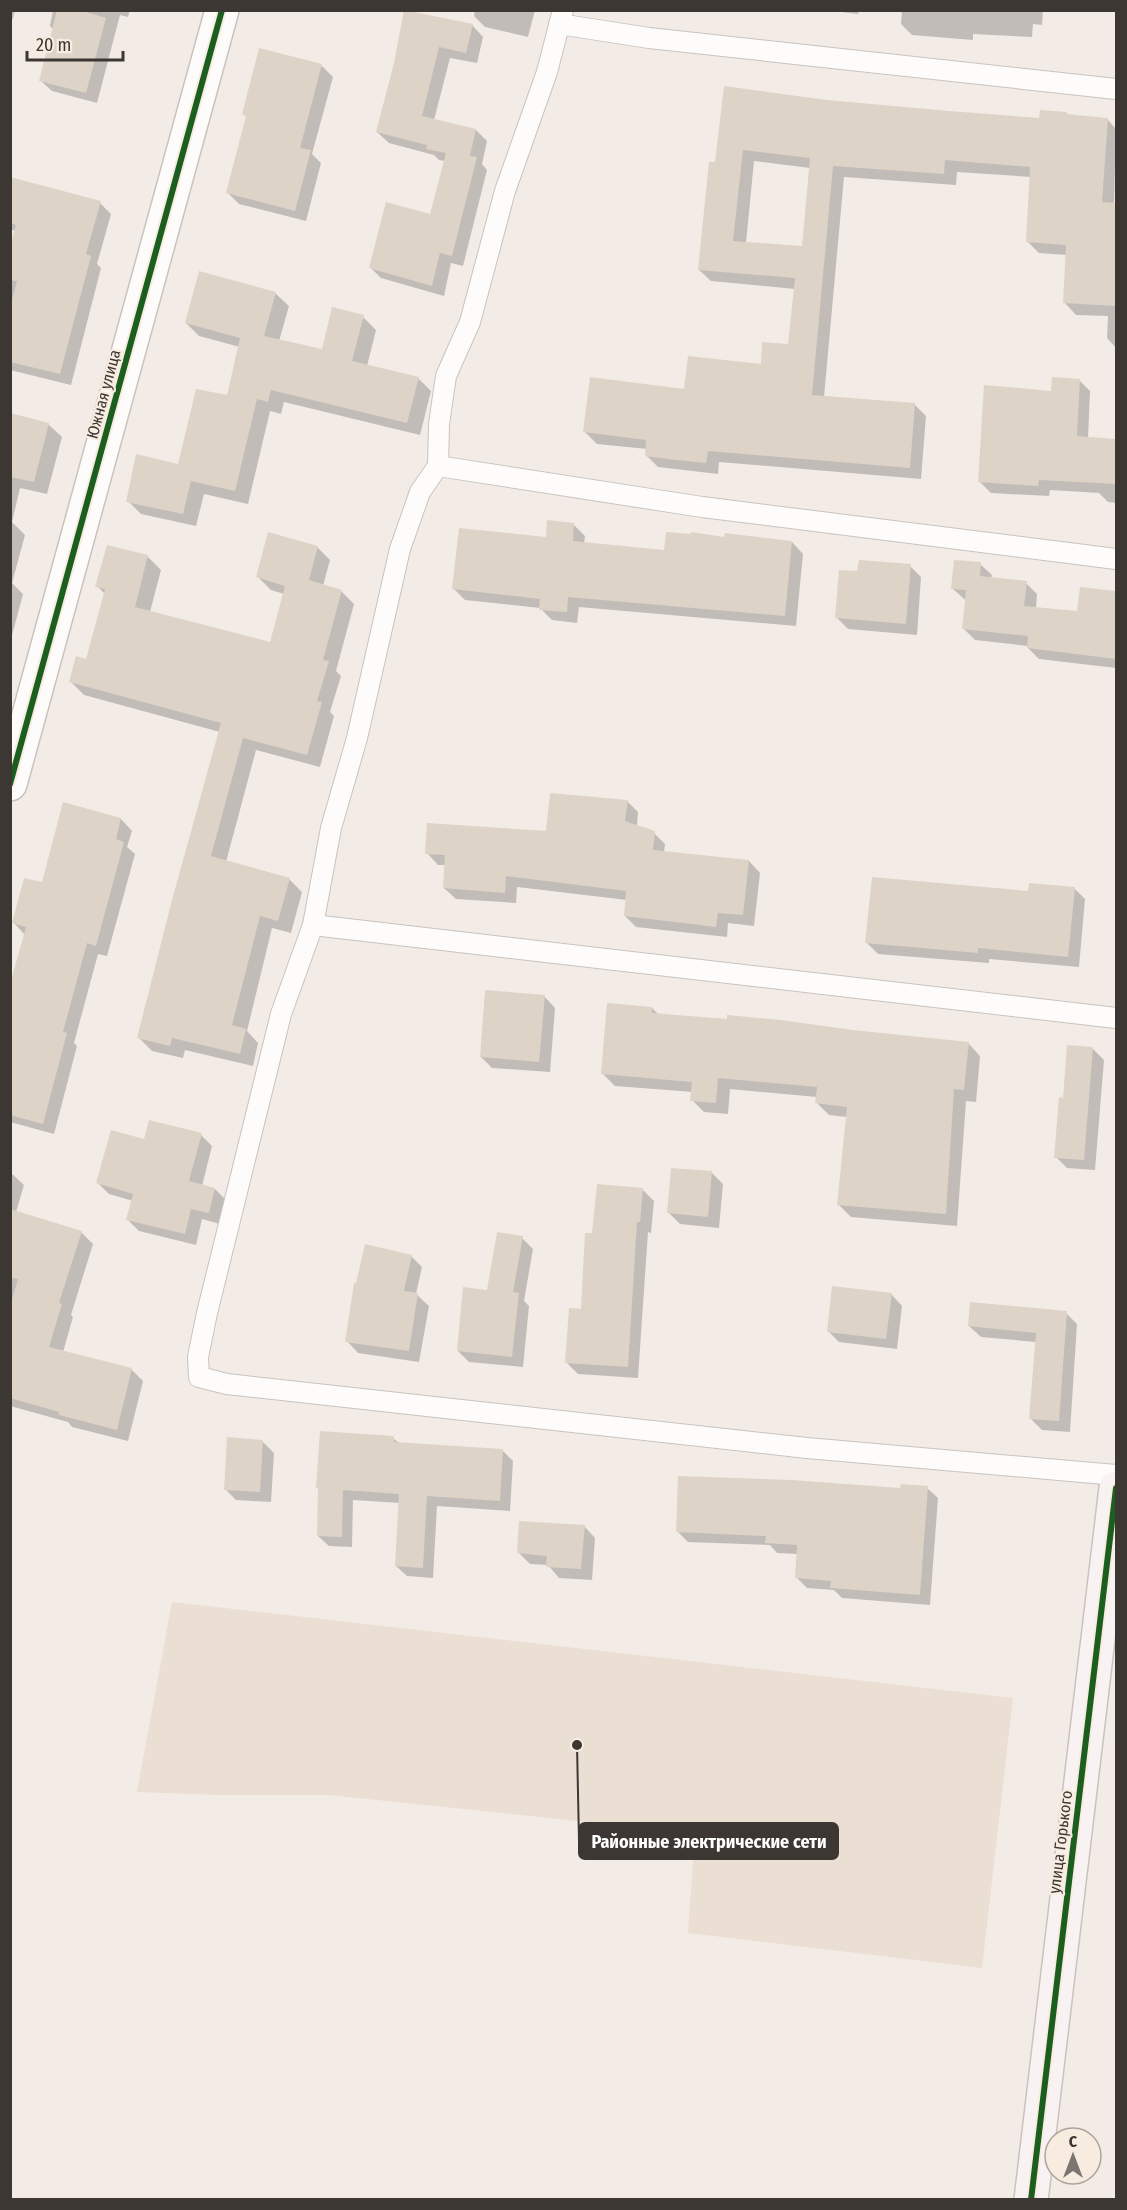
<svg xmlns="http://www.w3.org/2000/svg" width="1127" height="2210" font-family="'Fira Sans Condensed',sans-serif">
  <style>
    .built { fill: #ebded2 }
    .shadow { fill: #0003; fill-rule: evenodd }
    .building { fill: #ded3c7; fill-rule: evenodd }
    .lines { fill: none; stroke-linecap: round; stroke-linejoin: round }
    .lane-casing { stroke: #c9c3bf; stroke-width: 22 }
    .street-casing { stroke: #c9c3bf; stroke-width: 36 }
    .secondary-casing { stroke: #c9c3bf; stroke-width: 36 }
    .lane { stroke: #fdfcfb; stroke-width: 20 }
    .street { stroke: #fdfcfb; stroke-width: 33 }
    .secondary { stroke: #f8f3f2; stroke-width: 33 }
    .cycleway-casing { stroke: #f8ece1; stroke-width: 10 }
    .cycleway { stroke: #1b5e20; stroke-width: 6 }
    .labels { text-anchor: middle; stroke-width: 4.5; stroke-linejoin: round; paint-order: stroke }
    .street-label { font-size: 16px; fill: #3c3733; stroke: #f8ece1 }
    .leader { fill: none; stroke: #3c3733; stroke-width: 2 }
    .callout-dot { fill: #3c3733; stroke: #f8ece1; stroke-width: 2 }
    .callout { fill: #3c3733; stroke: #3c3733; stroke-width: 2 }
    .callout-label { font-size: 18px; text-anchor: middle; font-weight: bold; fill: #fff }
  </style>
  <rect width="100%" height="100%" fill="#f3ece6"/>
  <path class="built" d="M172,1602L1013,1698L982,1968L688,1933L695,1833L328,1795H221L137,1792Z"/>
  <g class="shadow">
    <path d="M10,10H15L13,19L10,18Z"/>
    <path d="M53,10H130L128,17L120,15L97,103L52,91L41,81L54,30L50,26Z"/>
    <path d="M475,10H535L528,37L485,27L474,16Z"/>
    <path d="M824,10H859L858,14Z"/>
    <path d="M902,10H1043L1042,25L1033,24L1032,37L973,34V40L912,35L901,24Z"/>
    <path d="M472,25L483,37L477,63L450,58L434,120L476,130L487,141L482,164L487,170L463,266L451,263L444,296L381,278L370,267L432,216L445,161L439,160L434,155L389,143L377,132L396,63Z"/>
    <path d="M260,50L322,66L333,77L312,154L321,163L306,221L239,204L228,193L247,118L244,114Z"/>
    <path d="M827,102L1040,119L1066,113L1069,116L1107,119L1116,129L1114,204H1116V348L1107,338L1108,316L1076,315L1065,303L1067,255L1039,253L1028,242L1031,177L957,172L956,185L844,177L824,397L914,404L926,416L921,479L719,462L718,474L658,467L646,455L647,449L597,444L585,432L685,390L762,366L790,345L795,289L711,281L699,270L716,164ZM754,161L810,168L803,248L746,243Z"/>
    <path d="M10,190L100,203L111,214L97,264L101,268L71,385L10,370V252L16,232L10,228Z"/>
    <path d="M275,293L289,306L279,341L323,351L363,317L376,330L367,366L418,378L431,391L420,435L284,402L281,414L270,411L248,504L204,494L196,526L141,514L128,501L180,466L228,397L240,347L199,336L186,323Z"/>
    <path d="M1079,380L1090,391L1088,439L1116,440V503L1108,502L1099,493L1050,490L1049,496L991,493L980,482L1053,393Z"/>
    <path d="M10,415L48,424L62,437L47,494L20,488L12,522L25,535L12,583L23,594L10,643Z"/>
    <path d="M574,525L585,536L584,544L666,551L726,538L792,542L803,554L796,626L579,607L577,623L552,620L540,608L465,600L454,589Z"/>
    <path d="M317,547L330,560L323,586L341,591L354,604L336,671L341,676L330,712L334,716L320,767L256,750L226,862L289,879L302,892L291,933L272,928L247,1031L258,1043L253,1066L185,1050L183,1058L152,1051L139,1038L220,732L84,695L71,682L87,661L105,594L97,586L148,557L161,570L150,612L271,644L284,594L271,590L258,577Z"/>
    <path d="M980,564L992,575L991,579L1026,583L1037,594L1036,609L1078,613L1081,588L1116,592V668L1039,659L1028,648V646L975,640L964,629L966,600L964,599L952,588Z"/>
    <path d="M910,566L921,577L917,635L848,629L837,618L859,573Z"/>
    <path d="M627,801L638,812L637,826L654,833L665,844L664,852L749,861L760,873L754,926L728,923L727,937L636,927L625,916L627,900L517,887L516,903L456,899L444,888L446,865H438L427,853L548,833Z"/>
    <path d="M121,819L132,831L127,847L135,854L107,956L98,954L74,1043L77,1046L54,1134L10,1122V986L25,935L14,923L43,884Z"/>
    <path d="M1074,888L1085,899L1079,967L989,959V963L878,954L867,943Z"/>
    <path d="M544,996L555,1008L550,1072L492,1068L481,1057Z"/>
    <path d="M652,1008L659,1015L968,1043L980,1056L976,1102L966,1101L957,1226L851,1217L838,1204L847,1117L829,1115L817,1103V1097L730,1089L728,1114L704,1112L692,1100L693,1092L615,1086L603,1074Z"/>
    <path d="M1092,1048L1104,1060L1095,1170L1067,1168L1056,1157L1064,1100Z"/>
    <path d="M201,1135L212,1146L202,1186L215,1189L226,1200L220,1224L202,1219L196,1245L139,1231L128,1220L133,1201L109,1194L98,1183Z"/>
    <path d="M10,1172L24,1185L16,1212L81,1232L93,1244L71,1315L73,1317L63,1352L131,1369L143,1381L128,1441L72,1427L68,1422L10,1406Z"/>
    <path d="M711,1172L723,1184L719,1228L680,1224L669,1213Z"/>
    <path d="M643,1190L654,1201L651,1233L648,1232L638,1378L578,1374L567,1363L582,1311Z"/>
    <path d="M522,1238L533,1249L524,1301L529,1306L523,1367L469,1362L458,1351L488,1291Z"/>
    <path d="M411,1256L422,1267L416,1294L429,1306L419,1362L358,1353L347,1341Z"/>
    <path d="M891,1294L902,1306L897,1349L839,1342L828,1331Z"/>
    <path d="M1066,1313L1077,1324L1070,1432L1042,1430L1031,1419L1036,1342L981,1337L969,1326Z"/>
    <path d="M393,1438L400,1444L502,1450L513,1461L510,1511L437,1506L433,1578L407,1576L396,1566L400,1503L353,1500L352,1547L329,1546L318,1536L320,1489Z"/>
    <path d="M263,1442L274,1453L271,1502L236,1500L225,1489Z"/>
    <path d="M927,1488L938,1498L930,1605L842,1598L834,1590L807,1588L796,1577L798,1554L777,1553L770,1545L688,1542L678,1532L902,1489Z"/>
    <path d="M584,1526L595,1538L592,1580L559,1578L548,1565L530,1564L518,1552Z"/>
  </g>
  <g class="building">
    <path d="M57,10H79L106,18L86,93L39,81Z"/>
    <path d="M404,10L473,24L466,53L439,47L422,116L476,129L470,156L477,157L452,256L440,253L432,286L369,268L386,202L430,214L446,153L426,149L427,145L376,132L394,63Z"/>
    <path d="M259,48L322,64L300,148L311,150L295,211L226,193L246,116L242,114Z"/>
    <path d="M724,86L827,100L949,111L1039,118L1040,110L1067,112L1066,114L1108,118L1102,202L1116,203V306L1063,303L1066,245L1026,242L1030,167L945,160L944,174L833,166L812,395L915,403L910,468L708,451L706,463L676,460L645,456L646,440L583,432L590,377L684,389L688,356L761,364L762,342L788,344L795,278L698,270L709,162H715ZM743,150L810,158L802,246L733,241Z"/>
    <path d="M10,177L101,201L86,254L91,256L60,374L10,362V308L17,281L10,280V246L16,225L10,223Z"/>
    <path d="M199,271L276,292L264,336L322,349L332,307L364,315L352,361L419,377L407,423L271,390L268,402L257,399L235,491L191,481L183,514L126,502L136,454L178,464L196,389L227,395L240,338L185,323Z"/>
    <path d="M1052,377L1080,379L1077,436L1116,439V484L1039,480L1038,486L978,482L984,385L1051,391Z"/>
    <path d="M10,413L49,423L34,482L10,477Z"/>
    <path d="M547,520L574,523L573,541L664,550L666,532L691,534V532L724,537L725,533L792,541L785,616L568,597L567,612L539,610L540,599L452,589L459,528L546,537Z"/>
    <path d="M268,532L318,546L309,580L342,590L323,660L329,661L317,701L322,702L307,755L243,738L211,856L290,878L278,921L260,916L232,1025L246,1029L240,1054L172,1038L170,1046L137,1038L172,900L221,723L69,682L76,656L86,659L105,589L95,587L107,545L148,555L135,607L270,642L285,586L256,577Z"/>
    <path d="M859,560L911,564L906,624L835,618L839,570L857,571Z"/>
    <path d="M954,560L981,562L980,576L1027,581L1024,606L1077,611L1080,587L1116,591V659L1027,648L1028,636L962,629L966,590L951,589Z"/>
    <path d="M550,793L628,800L625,821L655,831L653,850L749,860L743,915L718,913L716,927L624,916L626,891L506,876L505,893L443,888L445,855L425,854L427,823L546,831Z"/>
    <path d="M63,802L121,818L116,839L124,842L96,946L87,943L63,1032L67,1033L43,1124L10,1115V984L26,927L12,923L24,878L42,882Z"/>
    <path d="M872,877L1028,891L1029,883L1075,887L1068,957L978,948V953L865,943Z"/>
    <path d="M485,990L545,995L539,1062L480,1057Z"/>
    <path d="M607,1003L652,1007V1013L727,1019V1015L781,1020L853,1030L969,1042L964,1090L954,1089L946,1214L837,1205L847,1107L815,1103L817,1087L718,1078L716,1103L690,1101L692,1082L601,1074Z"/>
    <path d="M1067,1045L1093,1047L1084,1160L1054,1158L1059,1097L1063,1098Z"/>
    <path d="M149,1120L202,1133L189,1181L215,1188L209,1213L191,1209L185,1234L126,1220L133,1194L96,1183L111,1130L144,1139Z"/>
    <path d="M671,1168L712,1171L708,1217L667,1213Z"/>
    <path d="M597,1184L643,1188L640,1222H637L628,1367L565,1363L569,1308L581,1309L585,1233H592Z"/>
    <path d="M10,1209L82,1231L59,1303L62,1304L49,1347L132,1368L117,1430L59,1415V1412L10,1398V1306L18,1279L10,1278Z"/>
    <path d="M497,1232L523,1236L513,1292L519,1293L512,1357L457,1351L463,1287L487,1290Z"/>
    <path d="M365,1244L412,1255L404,1291L418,1293L409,1351L345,1342L354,1283H356Z"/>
    <path d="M832,1286L892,1293L886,1339L827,1332Z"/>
    <path d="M970,1302L1067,1311L1059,1421L1029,1419L1036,1333L968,1326Z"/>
    <path d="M320,1431L394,1436V1442L503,1449L500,1501L427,1496L423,1568L395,1566L399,1494L343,1490L342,1537L317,1536L318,1488H316Z"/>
    <path d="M227,1437L263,1440L260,1492L224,1490Z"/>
    <path d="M678,1476L792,1480L900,1488L901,1484L928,1486L920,1595L830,1588L831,1581L795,1578L797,1545L765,1543L766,1536L676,1532Z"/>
    <path d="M519,1521L585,1525L581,1569L546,1567L547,1556L517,1553Z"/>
  </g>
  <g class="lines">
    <defs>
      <g id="lane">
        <path d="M563,10L547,72L505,191L470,322L446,376L439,424L438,466L420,492L400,549L357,738L331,828L313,925L281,1014L207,1313L198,1357L199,1377L227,1384L807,1448L1116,1475"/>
        <path d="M559,24L649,38L1116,89"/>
        <path d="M438,466L702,507L1116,559"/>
        <path d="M313,925L1116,1018"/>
      </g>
      <path id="street" d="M10,784L222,10"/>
      <path id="secondary" d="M1031,2200L1116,1488"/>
    </defs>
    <use href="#lane" class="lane-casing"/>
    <use href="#street" class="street-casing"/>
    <use href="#secondary" class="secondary-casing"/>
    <use href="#lane" class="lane"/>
    <use href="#street" class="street"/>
    <use href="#secondary" class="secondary"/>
    <defs>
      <g id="cycleway">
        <path d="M10,784L222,10"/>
        <path d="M1031,2200L1116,1488"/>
      </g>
    </defs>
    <use href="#cycleway" class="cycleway-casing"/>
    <use href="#cycleway" class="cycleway"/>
  </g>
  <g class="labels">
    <g class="street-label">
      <text transform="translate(103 394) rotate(-75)" y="6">Южная улица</text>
      <text transform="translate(1060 1842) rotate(-83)" y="6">улица Горького</text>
    </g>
  </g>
  <path class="leader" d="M577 1745L579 1841"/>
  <circle class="callout-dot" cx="577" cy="1745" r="6"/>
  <rect class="callout" x="579" y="1823" width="259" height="36" rx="6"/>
  <g class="callout-label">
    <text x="709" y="1848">Районные электрические сети</text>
  </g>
  <rect width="1127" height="2210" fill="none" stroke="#3c3733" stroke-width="24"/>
  <g transform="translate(1073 2156)"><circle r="28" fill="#f8ece1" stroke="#ada49b" stroke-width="1.5"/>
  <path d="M0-4.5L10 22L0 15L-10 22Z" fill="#7c7672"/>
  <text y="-9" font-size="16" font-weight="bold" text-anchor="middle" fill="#3c3733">С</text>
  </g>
  <path d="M27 51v9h96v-9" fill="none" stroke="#3c3733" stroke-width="3"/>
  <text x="36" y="51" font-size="18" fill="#3c3733" stroke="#f8ece1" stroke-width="4.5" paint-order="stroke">20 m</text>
</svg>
